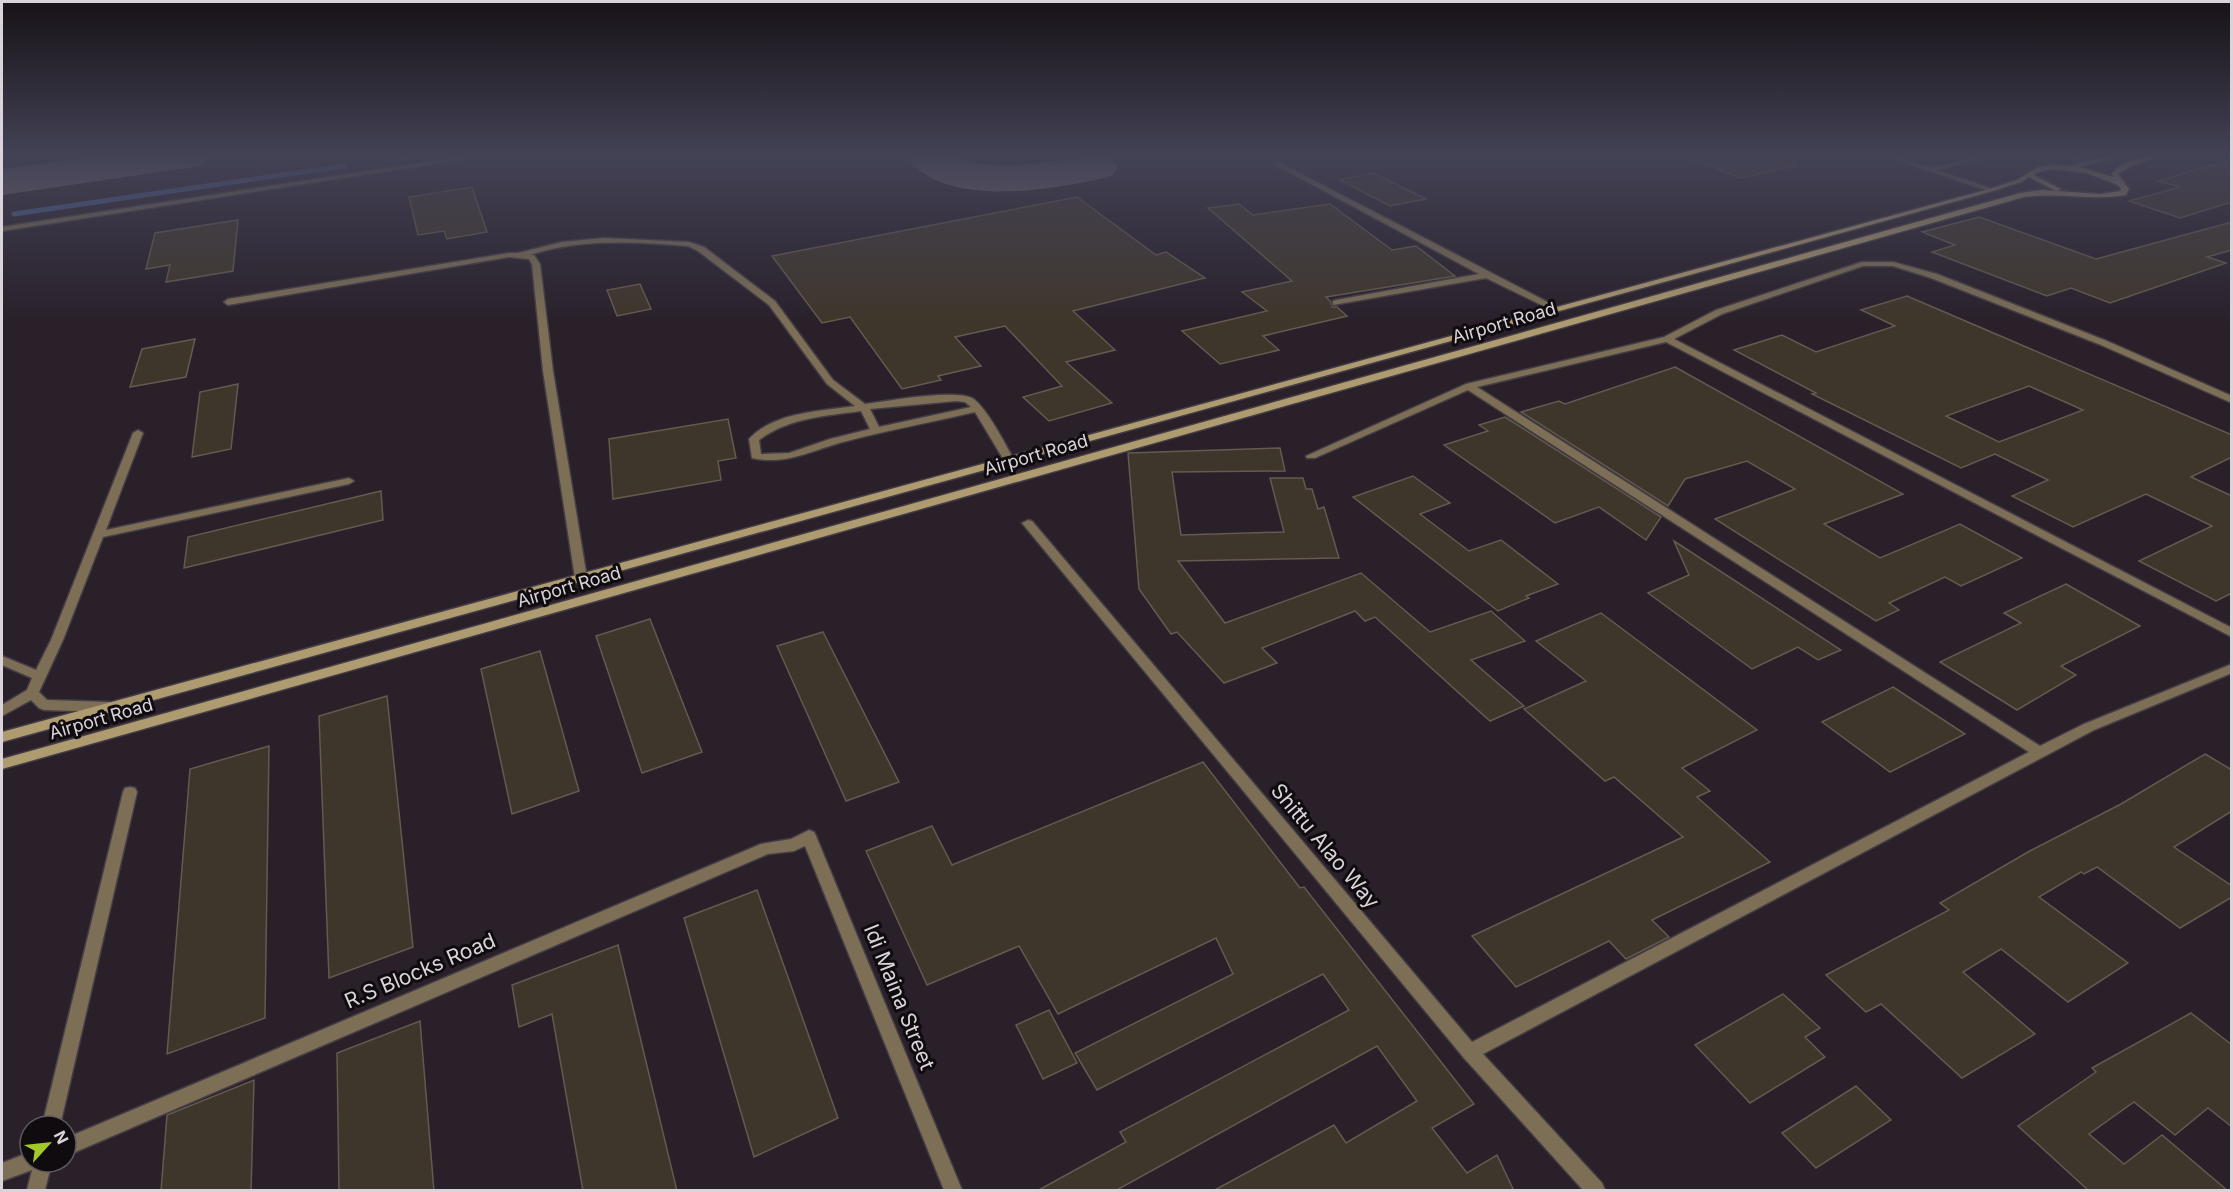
<svg xmlns="http://www.w3.org/2000/svg" width="2233" height="1192" font-family="Inter,sans-serif">
  <style>
    .lines { fill: none; stroke-linecap: round; stroke-linejoin: round }
    .stream { stroke: #48649a; stroke-width: 5 }
    .taxiway { fill: #746d75; fill-rule: evenodd }
    .building { fill: #3f362b; stroke: #645a4f; stroke-width: 1.5; fill-rule: evenodd }
    .lane-casing { stroke: #453d46; stroke-width: 3 }
    .secondary-casing { stroke: #453d46; stroke-width: 3 }
    .lane { fill: #7c6f55; fill-rule: evenodd }
    .secondary { fill: #ae9b6f; fill-rule: evenodd }
    .labels { text-anchor: middle; stroke-width: 6; stroke-linejoin: round; paint-order: stroke }
    .street-label { font-size: 18px; fill: #dad4da; stroke: #0f0b0f }
    .near-street-label { font-size: 21px; fill: #dad4da; stroke: #0f0b0f }
  </style>
  <rect width="100%" height="100%" fill="#29202a"/>
  <g class="lines">
    <g class="stream">
      <path d="M400,158L409,156"/>
      <path d="M14,214L344,166"/>
    </g>
    <g class="taxiway">
      <path d="M95,156H208L202,165L187,168L2,195V169Z"/>
      <path d="M906,156H956L973,163L1009,166L1104,156L1112,158L1118,167L1112,176C1058,189 944,211 906,156Z"/>
    </g>
  </g>
  <g class="building">
    <path d="M1795,156L1796,166L1740,178L1688,157Z"/>
    <path d="M2232,159V202L2180,218L2129,201L2180,187L2158,181Z"/>
    <path d="M1373,173L1426,199L1390,206L1340,180Z"/>
    <path d="M472,187L487,232L447,239L444,231L418,235L409,197Z"/>
    <path d="M1077,197L1156,255L1166,252L1205,278L1073,311L1115,350L1066,362L1112,403L1049,421L1023,397L1062,386L1005,326L955,337L981,366L938,376L941,380L902,389L850,317L822,323L772,256Z"/>
    <path d="M1239,204L1253,215L1330,204L1392,250L1416,246L1455,276L1326,297L1331,302L1332,307H1337L1347,316L1263,336L1279,350L1220,364L1182,331L1267,311L1242,292L1292,281L1208,208Z"/>
    <path d="M1979,217L2096,259L2232,222V250L2207,257L2226,263L2110,303L2071,288L2047,296L1932,252L1955,245L1922,232Z"/>
    <path d="M238,220L233,271L166,282L170,265L146,269L155,233Z"/>
    <path d="M640,284L651,309L617,316L607,290Z"/>
    <path d="M1907,296L2232,435V457L2191,477L2232,496V593L2216,601L2139,561L2212,526L2146,494L2073,527L2012,496L2048,480L1995,454L1961,468L1812,394L1816,393L1734,350L1782,335L1816,352L1895,326L1861,310ZM2029,386L2083,410L1999,442L1946,416Z"/>
    <path d="M195,339L186,377L130,387L142,349Z"/>
    <path d="M1675,367L1903,494L1824,524L1880,558L1960,524L2022,558L1961,586L1945,577L1889,603L1899,610L1876,621L1715,519L1795,489L1747,461L1685,479L1668,506L1521,412L1559,401L1565,404Z"/>
    <path d="M238,384L231,449L192,457L200,392Z"/>
    <path d="M1505,417L1661,517L1646,540L1599,507L1555,523L1444,445L1488,431L1479,425Z"/>
    <path d="M728,419L736,458L718,461L721,480L613,499L609,439Z"/>
    <path d="M1280,448L1285,471L1172,472L1181,535L1284,532L1270,478H1303L1306,489H1312L1318,509L1324,507L1339,558L1178,561L1225,623L1361,573L1430,632L1491,611L1525,641L1471,660L1524,706L1490,721L1375,617L1365,621L1355,611L1262,648L1277,663L1224,683L1177,632L1171,634L1139,589L1128,453Z"/>
    <path d="M1413,476L1450,503L1420,514L1469,551L1501,540L1558,584L1526,596L1529,598L1498,611L1353,497Z"/>
    <path d="M381,491L383,520L184,568L188,537Z"/>
    <path d="M1674,541L1841,650L1818,660L1798,647L1752,669L1648,593L1689,575Z"/>
    <path d="M2066,584L2140,626L2061,666L2076,675L2017,710L1940,662L2021,623L2004,613Z"/>
    <path d="M1601,613L1757,730L1682,768L1710,791L1697,797L1770,862L1652,920L1669,937L1626,959L1609,941L1516,987L1472,936L1683,837L1614,777L1605,781L1524,709L1586,681L1536,641Z"/>
    <path d="M650,619L702,752L642,773L596,636Z"/>
    <path d="M823,632L899,782L846,801L777,646Z"/>
    <path d="M540,651L579,791L512,814L481,669Z"/>
    <path d="M1893,687L1965,734L1890,772L1822,722Z"/>
    <path d="M387,696L413,947L329,978L319,716Z"/>
    <path d="M269,746L265,1018L167,1054L190,769Z"/>
    <path d="M2205,754L2232,770V811L2174,847L2232,886V897L2180,928L2097,867L2084,874L2081,872L2039,897L2128,963L2068,1002L2001,949L1963,972L2035,1034L1962,1078L1881,1004L1866,1012L1826,975L1949,910L1940,903L2028,852L2121,804Z"/>
    <path d="M1203,762L1300,888L1304,887L1474,1104L1432,1128L1467,1173L1497,1155L1514,1191H1213L1334,1125L1346,1143L1417,1101L1377,1046L1115,1191H1037L1126,1142L1120,1132L1349,1010L1323,974L1097,1090L1075,1053L1233,974L1216,938L1058,1014L1019,946L927,985L866,851L932,826L952,865Z"/>
    <path d="M757,890L838,1118L754,1157L684,918Z"/>
    <path d="M618,945L677,1191H583L552,1014L519,1027L512,985Z"/>
    <path d="M1783,994L1820,1028L1805,1037L1825,1057L1750,1103L1695,1045Z"/>
    <path d="M1049,1010L1077,1063L1043,1079L1016,1025Z"/>
    <path d="M2191,1013L2232,1045V1127L2208,1108L2175,1135L2134,1102L2089,1134L2124,1164L2162,1135L2228,1191H2089L2018,1126L2096,1072L2092,1068Z"/>
    <path d="M420,1021L434,1191H339L337,1053Z"/>
    <path d="M254,1080L251,1191H161L167,1115Z"/>
    <path d="M1856,1086L1891,1120L1816,1168L1782,1133Z"/>
  </g>
  <g class="lines">
    <defs>
      <g id="lane">
        <path d="M467,156H484L2,231V227Z"/>
        <path d="M1885,156C1901,156 1916,167 1930,167C1949,167 1969,156 1990,156L1936,170L1995,190L1989,191Z"/>
        <path d="M2071,156H2078L2086,165L2081,166Z"/>
        <path d="M1274,162H1278L1561,309L1554,311L1486,278L1333,305V301L1336,300L1479,274L1274,164Z"/>
        <path d="M604,238L689,242L704,247L775,301L833,380L865,404C888,401 953,389 972,398C986,406 1006,445 1014,460L1013,462H1005L975,412C932,422 889,430 847,441C814,449 787,466 752,458L749,439C774,412 821,411 855,406L827,384L769,305L698,251L688,246C635,242 581,238 530,255H534L540,264L553,371L587,578L581,582L575,578L543,371L532,264L529,259L509,257L228,305L224,302L228,299L509,253H518L562,242ZM956,401L965,402L971,407L879,427L870,409ZM861,411L870,429L830,439L789,453L761,454L759,440C788,418 825,416 861,411Z"/>
        <path d="M1862,262H1893L1937,274L2107,341L2232,396V403L2101,345L1931,278L1893,266H1863L1722,314L1674,339L2232,628V637L1666,342L1477,387L2040,746L2084,724L2232,664V673L2094,730L1483,1054L1602,1183L1605,1190H1583L1464,1058L1022,523L1028,520L1032,521L1472,1042L2029,752L1468,390L1315,458H1307L1306,456L1466,384L1664,337L1716,310Z"/>
        <path d="M138,430L143,433L106,530L349,478L354,481L349,484L103,537L63,640L39,692L47,700L109,702L114,704L116,707L114,710L109,712L44,710L39,708L31,700L2,716V705L27,690L32,678L2,665V656L36,670L51,640L133,433Z"/>
        <path d="M130,787L135,788L137,792L60,1126H42L123,792L125,788Z"/>
        <path d="M809,830L814,832L816,836L962,1190H944L805,846L794,851L768,854L66,1156V1138L761,844L791,839Z"/>
        <path d="M30,1152V1162H52L45,1190H27L32,1170L2,1181V1163Z"/>
      </g>
      <path id="secondary" d="M2107,156H2119L2079,167L2113,177L2112,173C2124,160 2145,156 2162,156L2131,166L2118,174L2129,189L2126,195C2091,201 2058,192 2024,197L2,769V759L2020,193L2042,190L2056,191L2029,177L2021,182L1993,191L2,742V732L1989,189L2017,180L2038,167L2051,165L2073,166ZM2051,169L2087,173L2118,185L2121,189L2120,191L2100,194L2057,191L2061,189L2035,176V173Z"/>
    </defs>
    <use href="#lane" class="lane-casing"/>
    <use href="#secondary" class="secondary-casing"/>
    <use href="#lane" class="lane"/>
    <use href="#secondary" class="secondary"/>
  </g>
  <linearGradient id="sky" x2="0" y2="1"><stop stop-color="#171217"/><stop offset="0.48" stop-color="#434255"/><stop offset="1" stop-color="#434255" stop-opacity="0"/></linearGradient>
  <rect width="2233" height="323" fill="url(#sky)"/>
  <g class="labels">
    <g class="street-label">
      <text transform="translate(1504 323) rotate(-16)" y="6">Airport Road</text>
      <text transform="translate(1036 455) rotate(-16)" y="6">Airport Road</text>
      <text transform="translate(569 587) rotate(-16)" y="6">Airport Road</text>
      <text transform="translate(101 719) rotate(-16)" y="6">Airport Road</text>
    </g>
    <g class="near-street-label">
      <text transform="translate(1325 846) rotate(50)" y="7">Shittu Alao Way</text>
      <text transform="translate(420 971) rotate(-23)" y="7">R.S Blocks Road</text>
      <text transform="translate(899 997) rotate(68)" y="7">Idi Maina Street</text>
    </g>
  </g>
  <rect width="2233" height="1192" fill="none" stroke="#dad4da" stroke-width="6"/>
  <g transform="translate(48 1144) rotate(63)"><circle r="28" fill="#0f0b0f" stroke="#605b60" stroke-width="1.5"/>
  <path d="M0-4.5L10 22L0 15L-10 22Z" fill="#a2c929"/>
  <text y="-9" font-size="16" font-weight="bold" text-anchor="middle" fill="#dad4da">N</text>
  </g>
</svg>
